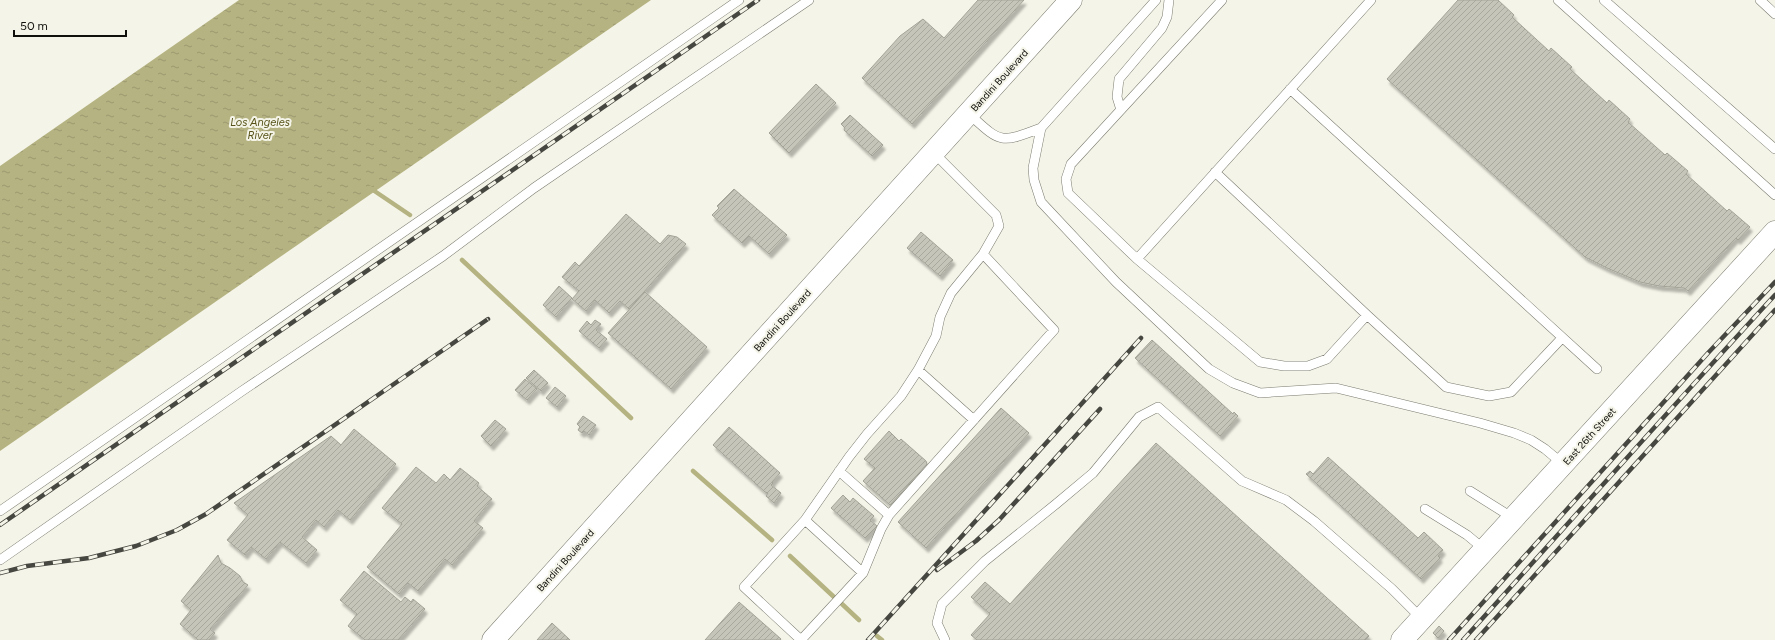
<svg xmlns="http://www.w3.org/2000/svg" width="1775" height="640" font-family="Figtree,sans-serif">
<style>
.water{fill:url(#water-ripples)}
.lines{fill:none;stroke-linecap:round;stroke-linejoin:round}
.stream{stroke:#b5b381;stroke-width:4.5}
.building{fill:url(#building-hatch);stroke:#a3a398;filter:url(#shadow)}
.service-casing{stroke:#7b7b70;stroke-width:10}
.tertiary-casing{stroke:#7b7b70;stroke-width:23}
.secondary-casing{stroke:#7b7b70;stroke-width:23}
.service{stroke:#fff;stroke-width:9}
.tertiary{stroke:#fff;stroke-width:22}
.secondary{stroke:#fff;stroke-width:22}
.rail-casing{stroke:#474741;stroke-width:4.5}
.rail{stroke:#f4f4e8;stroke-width:3;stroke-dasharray:9;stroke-linecap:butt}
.labels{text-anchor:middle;stroke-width:4;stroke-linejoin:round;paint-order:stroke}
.street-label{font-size:10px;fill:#0f0f0b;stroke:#f4f4e8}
.water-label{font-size:11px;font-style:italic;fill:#575318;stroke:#f4f4e8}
</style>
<defs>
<pattern id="water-ripples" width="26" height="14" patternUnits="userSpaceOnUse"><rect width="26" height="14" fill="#b5b381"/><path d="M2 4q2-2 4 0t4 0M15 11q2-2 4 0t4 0" fill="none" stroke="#9a996e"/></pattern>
<pattern id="building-hatch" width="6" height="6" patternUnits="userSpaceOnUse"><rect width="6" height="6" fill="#c5c5b9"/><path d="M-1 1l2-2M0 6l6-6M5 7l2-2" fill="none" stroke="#a8a89e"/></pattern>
<filter id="shadow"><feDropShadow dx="2.5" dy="4.5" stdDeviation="1" flood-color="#0004"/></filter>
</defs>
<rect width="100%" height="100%" fill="#f4f4e8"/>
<!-- water -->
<path class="water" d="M239,0h412l-651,451v-285z"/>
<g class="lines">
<!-- stream -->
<path class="stream" d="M370,188l40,27
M462,260l169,158
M693,471l79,69
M790,556l44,41
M842,604l17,16
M877,636l5,4"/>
</g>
<!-- building -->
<path class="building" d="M978,0h46l-112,124 -50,-46 38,-42 23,-17 21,19z
M1458,0h40l16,15 -2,2 37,34 2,-3 21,19 -2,2 37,34 2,-3 21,19 -2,3 37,33 2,-2 21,18 -2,3 41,37 2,-2 21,18 -12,13 -2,-2 -48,53 -4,-3 -25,-2 -19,-4 -33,-14 -22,-11 -198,-178z
M816,84l20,19 -47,50 -20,-20z
M850,115l33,30 -11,11 -28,-26 1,-2 -4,-4z
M734,189l53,46 -18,19 -20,-18 -7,7 -30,-28 7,-7 -2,-2z
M626,214l34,30 8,-9 9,2 9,7 -57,65 -9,-8 -11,12 -14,-13 -9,11 -14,-12 7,-8 -17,-14 13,-15 4,4z
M921,232l32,28 -13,16 -33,-28z
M559,286l13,12 -16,19 -13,-12z
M645,292l62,55 -36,42 -63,-56z
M595,320l6,4 -5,6 11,9 -8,9 -20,-17 8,-10 4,4z
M1152,340l81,74 1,-2 4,4 -18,20 -85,-78z
M534,370l14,13 -7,8 -15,-13z
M525,379l12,10 -10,11 -12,-10z
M555,387l11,9 -9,11 -11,-9z
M1001,408l28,25 -103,115 -28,-26z
M583,416l13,9 -7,10 -5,-4 -2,2 -4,-3 2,-3 -3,-3z
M495,420l11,9 -15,17 -10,-10z
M729,427l51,46 -8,9 1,1 -2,2 10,8 -7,10 -8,-7 2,-3 -3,-1 -52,-47z
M354,429l42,35 -46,56 -12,-10 -14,17 -8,-7 -14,17 15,13 -11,13 -26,-21 -14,17 -15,-12 -6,8 -18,-15 21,-25 -14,-12 97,-67 10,9z
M889,431l10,10 2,-2 25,22 1,3 -37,41 -27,-24 12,-13 -11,-9z
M1156,443l213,193 -4,4h-388l-6,-5 19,-21 -19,-17 14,-15 25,22z
M1328,457l90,81 6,-6 19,18 -5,6 2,2 -19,21 -115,-105 4,-3 3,3z
M416,467l20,16 8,-9 6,6 10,-12 19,15 -2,3 15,13 -18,22 9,7 -31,37 -7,-6 -27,32 -10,-8 -9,11 -32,-27 35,-43 -20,-16z
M843,495l7,7 3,-4 21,18 -4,4 7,6 -12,12 -34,-30z
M218,555l3,8 9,5 10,8 3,6 5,3 -38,44 5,4 -6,7h-11l-18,-16 11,-14 -10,-9z
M364,571l37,31 4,-5 6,5 2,-3 12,10 -27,31h-33l-17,-14 9,-12 -17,-14z
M739,602l42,37 -1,1h-75z
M552,623l18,17h-33z
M1439,626l5,5 -6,7 -5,-5z"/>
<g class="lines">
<defs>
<path id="service" d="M1222,0l-151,164 -5,15 2,14 69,66 123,103 24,4h24l19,-7 40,-44 79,72 43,9 22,-4 51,-54
M1558,0l217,195
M1604,0l171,149
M1760,0l15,14
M1290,89l307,280
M1121,110l-4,-13 2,-18 43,-51 5,-11 2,-17
M968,113c33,30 31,31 73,15l115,-128
M1041,128l-8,40 1,12 7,22 75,80 93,87 24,14 27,10 76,-5 144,35 34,10 17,7 14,9 18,15
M1215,172l152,143
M1137,259l234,-259
M918,370l56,50
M839,471l50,44
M1470,491l43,27
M1425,509l42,26 18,15
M0,511l739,-511
M805,520l58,53
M0,560l242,-169 201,-135 91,-68 275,-188
M801,640l-57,-53 61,-67 44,-63 18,-23 34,-38 17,-26 18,-34 4,-19 11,-24 32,-39 16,-28 -3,-11 -63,-63
M801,640l62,-67 18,-44 8,-14 165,-185 -71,-76
M945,640l-8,-17 5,-19 43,-43 71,-57 37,-31 46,-56 19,-10 84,74 44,19 28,21 78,68 30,30"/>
<path id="tertiary" d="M1402,640l373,-408"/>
<path id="secondary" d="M493,640l578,-640"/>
</defs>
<!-- service casing -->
<use href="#service" class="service-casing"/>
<!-- tertiary casing -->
<use href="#tertiary" class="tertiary-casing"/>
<!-- secondary casing -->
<use href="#secondary" class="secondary-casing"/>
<!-- service -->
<use href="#service" class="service"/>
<!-- tertiary -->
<use href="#tertiary" class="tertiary"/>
<!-- secondary -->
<use href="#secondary" class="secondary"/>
<defs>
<path id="rail" d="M0,525l758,-525
M937,570l39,-29 23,-21 101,-111
M0,573l27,-7 62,-8 47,-12 41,-16 29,-16 282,-195
M868,640l273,-302
M1449,640l259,-287 67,-71
M1463,640c104,-115 207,-231 312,-345
M1476,640l299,-330"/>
</defs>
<!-- rail casing -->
<use href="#rail" class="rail-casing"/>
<!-- rail -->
<use href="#rail" class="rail"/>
</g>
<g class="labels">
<!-- street labels -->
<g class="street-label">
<text transform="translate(999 80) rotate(-48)" y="4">Bandini Boulevard</text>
<text transform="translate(782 320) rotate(-48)" y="4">Bandini Boulevard</text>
<text transform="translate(1589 436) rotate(-48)" y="4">East 26th Street</text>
<text transform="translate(565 560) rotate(-48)" y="4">Bandini Boulevard</text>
</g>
<!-- water labels -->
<g class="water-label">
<text x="260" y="126">Los Angeles<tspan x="260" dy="13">River</tspan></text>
</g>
</g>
<!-- scale -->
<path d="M14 30v6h112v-6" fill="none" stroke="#0f0f0b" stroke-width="2"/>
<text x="20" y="30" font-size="12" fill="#0f0f0b" stroke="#f4f4e8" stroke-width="3" paint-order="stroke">50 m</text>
</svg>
